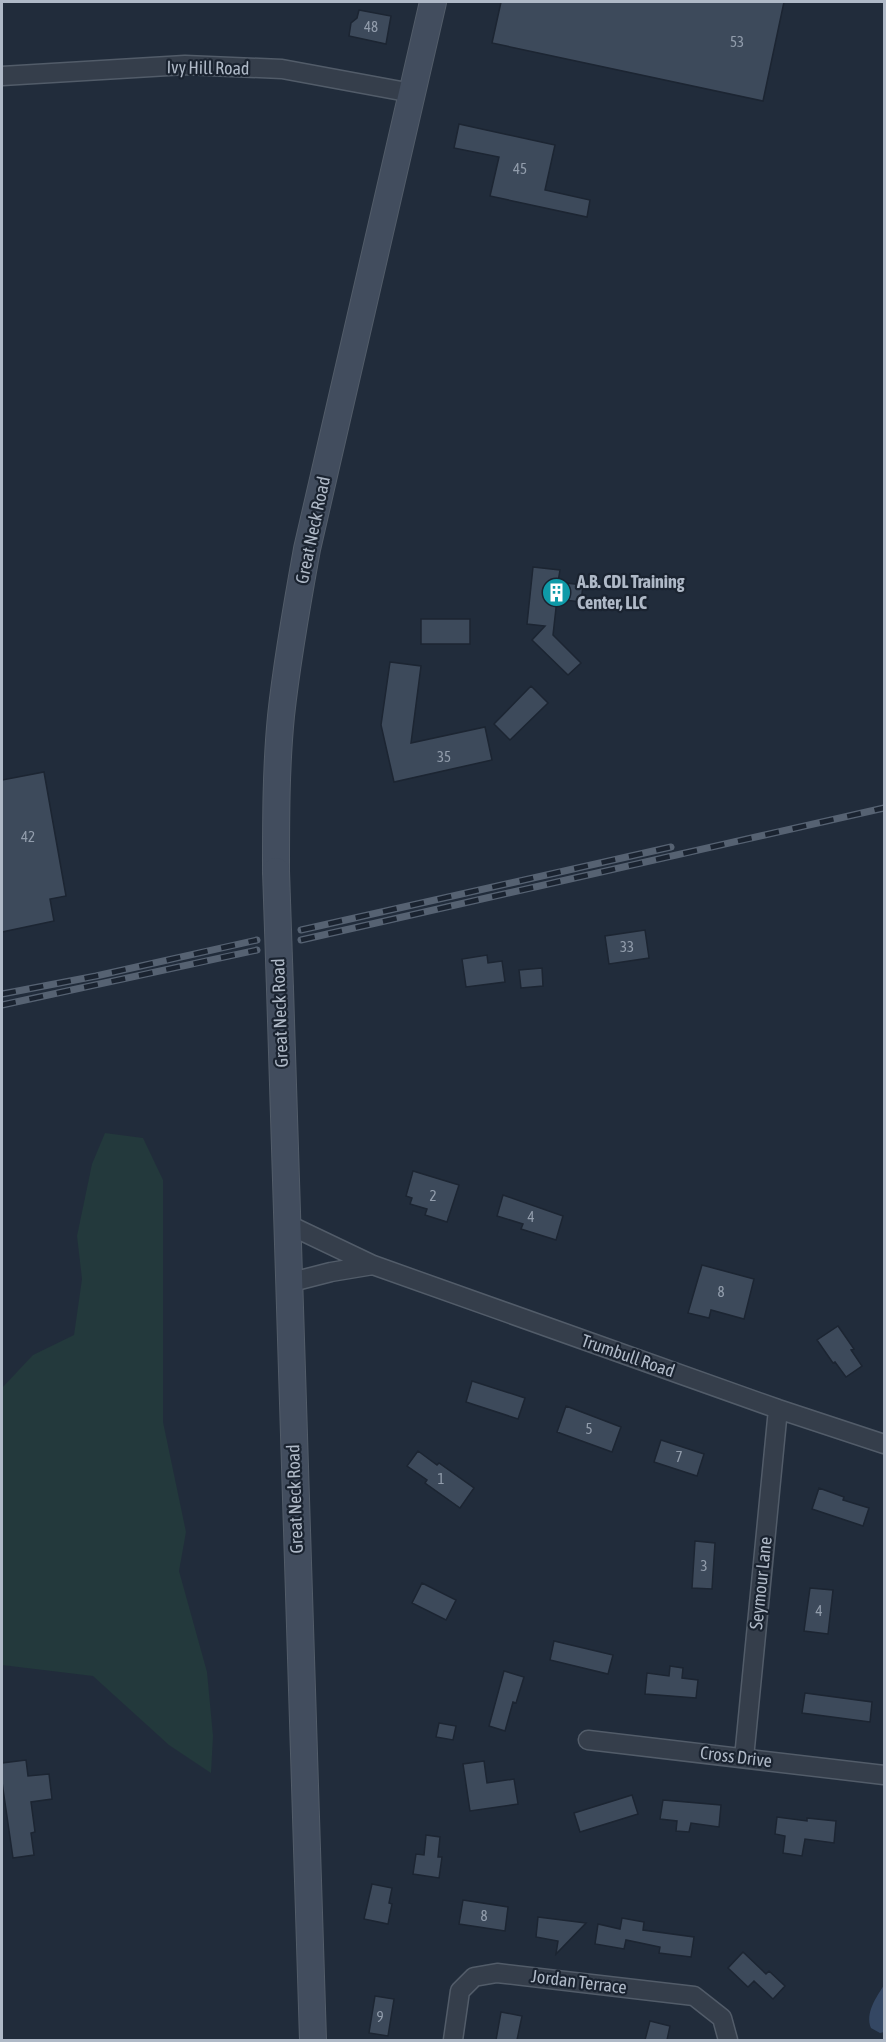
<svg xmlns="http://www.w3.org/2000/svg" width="886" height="2042" font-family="'Asap Condensed',sans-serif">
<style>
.green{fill:#23393c}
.water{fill:#344763}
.building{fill:#3d4a5b;stroke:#1c2532;stroke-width:1.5}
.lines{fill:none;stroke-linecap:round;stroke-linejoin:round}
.minor-casing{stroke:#525c69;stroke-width:21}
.secondary-casing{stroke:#525c69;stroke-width:28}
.minor{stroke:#353e4b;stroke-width:18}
.secondary{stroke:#424d5e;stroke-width:26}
.rail-casing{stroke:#566272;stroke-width:7}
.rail{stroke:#1a2330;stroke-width:4.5;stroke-dasharray:14;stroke-linecap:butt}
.secondary-bridge-casing{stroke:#525c69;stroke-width:28;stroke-linecap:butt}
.secondary-bridge{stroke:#424d5e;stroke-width:26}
.labels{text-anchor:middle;stroke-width:4.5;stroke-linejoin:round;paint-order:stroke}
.number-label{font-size:15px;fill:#929dac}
.street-label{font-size:18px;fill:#afb9c7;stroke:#1a2330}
.poi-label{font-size:18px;font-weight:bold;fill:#afb9c7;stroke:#1a2330;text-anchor:start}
</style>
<rect width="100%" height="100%" fill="#212c3b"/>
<!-- green -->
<path class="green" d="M105,1133l38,5 20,42v242l23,110 -7,39 28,101 6,64 -2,37 -42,-28 -76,-69 -91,-11v-277l31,-33 41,-20 8,-56 -5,-43 15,-72z"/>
<!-- water -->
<path class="water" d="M884,1985v47l-4,1 -9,-5c-6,-15 5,-30 13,-43z"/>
<!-- building -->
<path class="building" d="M501,2h283l-21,99 -271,-58z
M359,10l32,6 -5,28 -37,-8 2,-13 6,-5z
M459,124l96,21 -10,45 45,10 -3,17 -97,-21 9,-39 -45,-9z
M533,567l27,3 -2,12 25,3 -2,17 -24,-3 -4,36 28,28 -13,12 -36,-35 13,-14 -18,-2z
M421,619h49v25h-49z
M390,662l31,4 -10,77 74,-16 7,33 -98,22 -13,-57z
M531,686l17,17 -38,37 -16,-16z
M44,772l22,124 -16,3 4,22 -52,11v-152z
M645,930l4,28 -40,6 -4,-28z
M487,955l1,8 14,-2 3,21 -39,5 -4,-28z
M542,968l1,18 -22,2 -2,-18z
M413,1171l46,14 -12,37 -22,-7 2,-6 -17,-5 2,-6 -6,-2z
M503,1195l60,21 -7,24 -35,-11 2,-5 -26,-8z
M702,1265l52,14 -10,40 -33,-9 -2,8 -21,-5z
M838,1326l16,23 -3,1 11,16 -16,11 -11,-15 -2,1 -16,-23z
M472,1381l53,17 -7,21 -52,-17z
M566,1406l55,21 -9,25 -55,-20z
M661,1440l43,14 -7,22 -43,-14z
M418,1451l19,14 2,-2 35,25 -14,20 -35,-25 2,-3 -20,-14z
M819,1488l25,9 -1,3 26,8 -6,18 -51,-17z
M695,1541l20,2 -3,46 -20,-1z
M422,1583l34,17 -10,20 -34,-17z
M810,1588l23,2 -5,44 -24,-3z
M554,1641l59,14 -5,19 -58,-14z
M670,1666l13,2 -1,10 16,2 -2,18 -51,-4 2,-21 22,3z
M504,1671l20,6 -8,26 -3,-1 -8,29 -16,-5z
M805,1693l67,9 -2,20 -68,-9z
M439,1723l17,3 -3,14 -17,-3z
M26,1760l2,16 21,-2 3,25 -21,3 4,30 -4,1 3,22 -21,3 -11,-76v-19z
M484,1761l3,22 27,-4 4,25 -48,7 -7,-47z
M632,1795l6,19 -58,18 -6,-19z
M663,1800l58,5 -2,22 -28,-4 -2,9 -13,-1 1,-10 -17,-2z
M777,1817l30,4v-3l29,3 -2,22 -29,-4 -3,17 -19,-3 2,-17 -10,-2z
M426,1835l14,2 -2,20h4l-3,21 -26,-4 3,-20 8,1z
M372,1884l20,4 -3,15 3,1 -4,20 -24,-5z
M463,1900l45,7 -3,24 -46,-7z
M538,1917l48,6 -30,31 2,-13 -22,-4z
M622,1918l22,4 -1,8 51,7 -3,20 -32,-4 1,-6 -34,-7 -2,9 -29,-5 3,-20 22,5z
M743,1952l23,22 3,-3 16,15 -12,13 -19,-18 -6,6 -20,-19z
M375,1996l19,3 -6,37 -19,-3z
M501,2012l21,4 -5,24h-21z
M650,2021l20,5 -3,14h-22z"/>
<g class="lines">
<defs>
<path id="minor" d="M2,76l183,-11 97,4 130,24
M287,1224l86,41 405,144 106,35
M288,1283l43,-11 42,-7
M588,1740l296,35
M744,1758l34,-349
M453,2040l7,-49 14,-14 23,-4 197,23 28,22 6,22"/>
<path id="secondary" d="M276,871c0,-52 0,-104 5,-155 6,-56 16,-112 26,-167l126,-547
M280,989l33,1051"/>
</defs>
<!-- minor casing -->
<use href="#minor" class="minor-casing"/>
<!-- secondary casing -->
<use href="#secondary" class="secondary-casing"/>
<!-- minor -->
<use href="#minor" class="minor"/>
<!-- secondary -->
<use href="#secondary" class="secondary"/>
<defs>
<path id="rail" d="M301,930l370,-83
M301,940l583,-132
M2,994l94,-18 161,-36
M2,1005l255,-55"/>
</defs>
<!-- rail casing -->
<use href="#rail" class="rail-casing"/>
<!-- rail -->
<use href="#rail" class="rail"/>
<defs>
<path id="secondary-bridge" d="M276,871l4,118"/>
</defs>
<!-- secondary-bridge casing -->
<use href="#secondary-bridge" class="secondary-bridge-casing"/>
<!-- secondary-bridge -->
<use href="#secondary-bridge" class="secondary-bridge"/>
</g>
<!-- icons -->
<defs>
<symbol id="building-disc" viewBox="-11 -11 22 22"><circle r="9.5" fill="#0f9aa8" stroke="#1a2330"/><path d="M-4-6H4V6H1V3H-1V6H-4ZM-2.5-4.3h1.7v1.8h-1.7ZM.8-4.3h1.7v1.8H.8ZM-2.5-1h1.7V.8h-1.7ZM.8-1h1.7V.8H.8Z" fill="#fff"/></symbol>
</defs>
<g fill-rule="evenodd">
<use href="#building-disc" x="540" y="576" width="33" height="33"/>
</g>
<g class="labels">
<!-- number labels -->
<g class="number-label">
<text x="371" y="32">48</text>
<text x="737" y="47">53</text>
<text x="520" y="174">45</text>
<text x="444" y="762">35</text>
<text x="28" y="842">42</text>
<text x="627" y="952">33</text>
<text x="433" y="1201">2</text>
<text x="531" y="1222">4</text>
<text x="721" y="1297">8</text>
<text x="589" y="1434">5</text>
<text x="679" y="1462">7</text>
<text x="441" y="1484">1</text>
<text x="704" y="1571">3</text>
<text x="819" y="1616">4</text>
<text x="484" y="1921">8</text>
<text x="380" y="2022">9</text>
</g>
<!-- street labels -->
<g class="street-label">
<text transform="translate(208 68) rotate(1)" y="6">Ivy Hill Road</text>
<text transform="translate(313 530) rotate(-78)" y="6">Great Neck Road</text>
<text transform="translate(280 1013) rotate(-92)" y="6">Great Neck Road</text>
<text transform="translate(628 1356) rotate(19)" y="6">Trumbull Road</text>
<text transform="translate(295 1499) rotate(-92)" y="6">Great Neck Road</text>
<text transform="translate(761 1583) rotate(-84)" y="6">Seymour Lane</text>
<text transform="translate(736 1757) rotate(7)" y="6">Cross Drive</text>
<text transform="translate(579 1982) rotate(7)" y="6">Jordan Terrace</text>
</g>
<!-- poi labels -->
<g class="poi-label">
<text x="577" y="588">A.B. CDL Training<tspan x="577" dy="21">Center, LLC</tspan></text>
</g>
</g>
<!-- border -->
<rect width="886" height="2042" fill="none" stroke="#afb9c7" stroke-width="6"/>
</svg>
